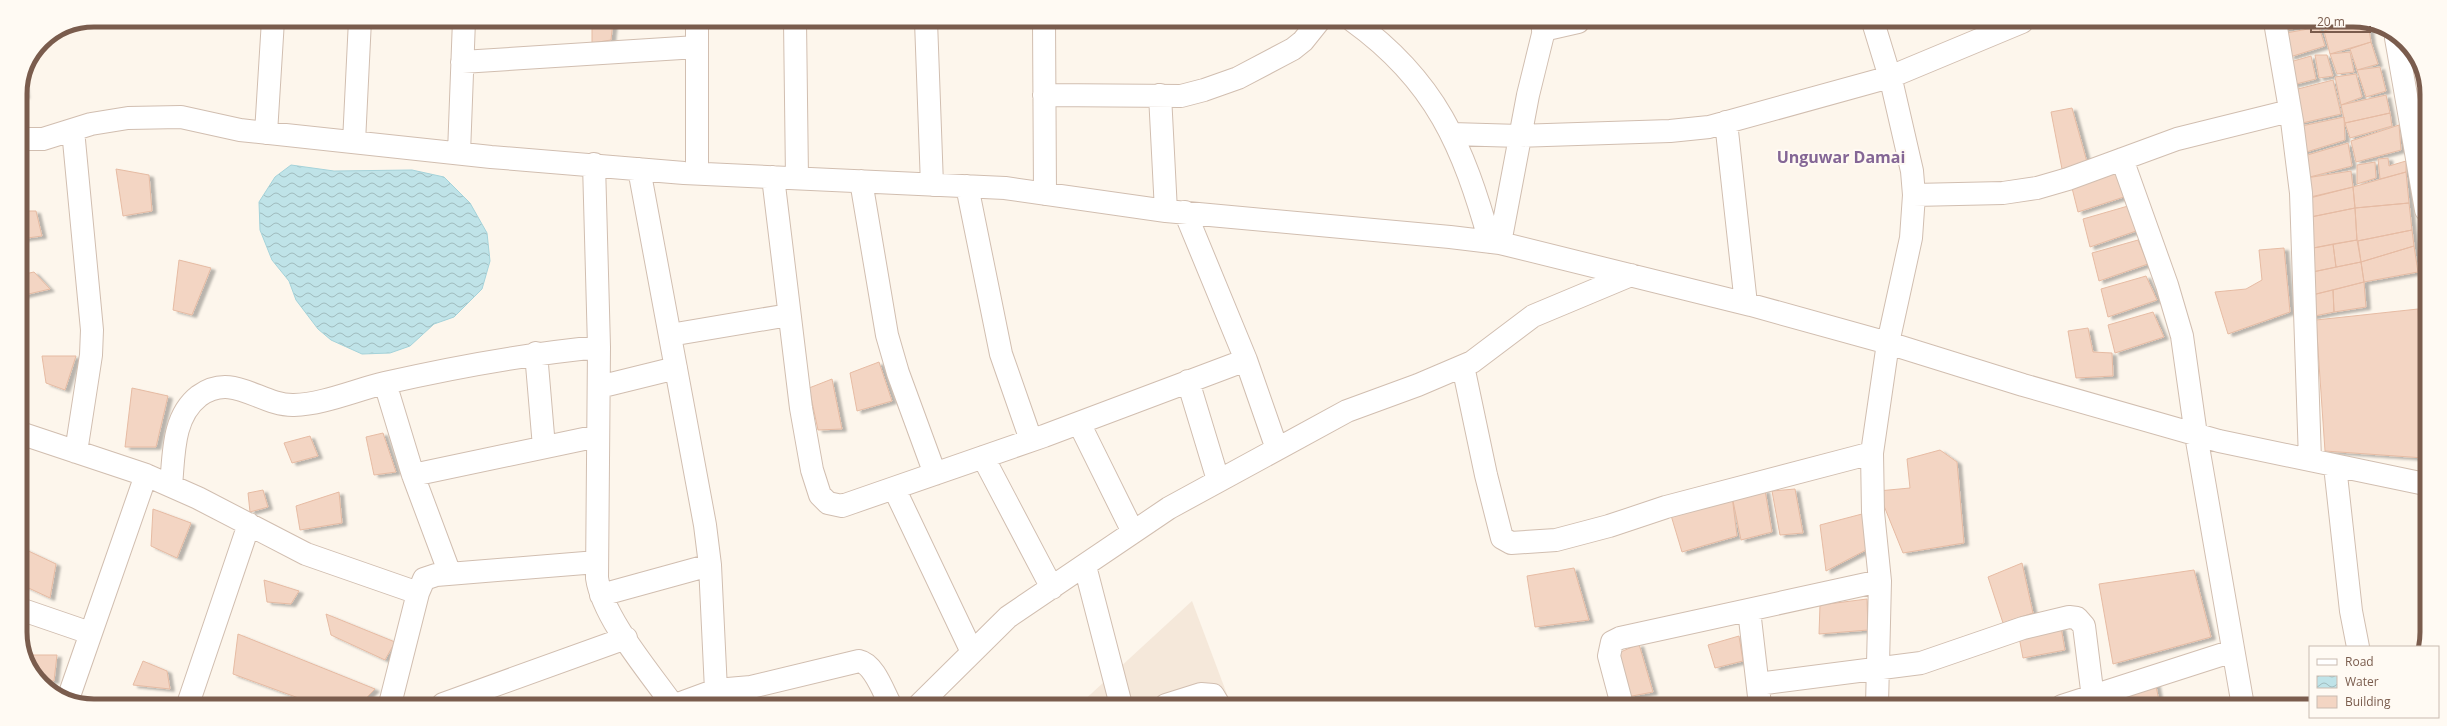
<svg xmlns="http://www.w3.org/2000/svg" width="2447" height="726" font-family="'Open Sans',sans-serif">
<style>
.residential{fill:#f5e8da}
.water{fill:url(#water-waves);stroke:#a5d3da}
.building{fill:#f3d5c3;stroke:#e6bba3;filter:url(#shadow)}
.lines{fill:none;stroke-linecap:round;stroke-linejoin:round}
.street-casing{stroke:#d1beb0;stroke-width:24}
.street{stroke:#fff;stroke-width:22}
.labels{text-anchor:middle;stroke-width:4;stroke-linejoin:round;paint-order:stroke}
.district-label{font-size:16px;font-weight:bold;fill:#846695;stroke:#fffaf3}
.rim{fill:none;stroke:#7a5c4d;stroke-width:5}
</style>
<defs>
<pattern id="water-waves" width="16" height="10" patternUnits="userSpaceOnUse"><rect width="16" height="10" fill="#bfe3e8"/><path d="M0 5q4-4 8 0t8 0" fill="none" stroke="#a0bbbe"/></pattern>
<filter id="shadow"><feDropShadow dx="4.5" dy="2.5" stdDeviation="1" flood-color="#0004"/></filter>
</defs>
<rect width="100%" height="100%" fill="#fdf6ec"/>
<!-- residential -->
<path class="residential" d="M1192,601l39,104h-152z"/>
<!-- water -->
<path class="water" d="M291,165l43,6 78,-1 32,7 26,26 17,30 3,28 -8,28 -28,28 -20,7 -24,22 -20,7 -28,1 -31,-14 -13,-11 -22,-29 -7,-19 -17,-21 -12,-30 -1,-28 16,-25z"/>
<!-- building -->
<path class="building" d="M592,21h21l-2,19 -19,3z
M2280,22l37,1 -35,8z
M2324,23h17l-16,4z
M2351,23h17l3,19 -41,12 -6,-23z
M2319,27l6,19 -35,11 -4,-24z
M2371,42l7,22 -21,6 -7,-21z
M2350,52l4,20 -17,2 -7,-20z
M2315,55h12l6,21 -14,2z
M2311,56l5,23 -24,6 -2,-23z
M2380,67l6,24 -20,6 -9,-27z
M2356,74l6,23 -21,8 -6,-28z
M23,80l2,16 -5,-1z
M2333,80l8,34 -43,10 -4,-34z
M2386,95l4,18 -45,10 -4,-18z
M2072,108l15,54 -25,7 -11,-57z
M2390,113l2,13 -42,12 -5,-15z
M2344,117l1,23 -45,14 -3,-27z
M2399,125l2,25 -45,12 -5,-21z
M2348,143l4,23 -46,12 -2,-22z
M2388,158l1,8 17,-5v11l-26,7 -2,-20z
M2375,162l1,16 -19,6v-19z
M116,169l33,6 3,36 -29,5z
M2116,171l11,25 -49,16 -7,-28z
M2351,171l2,16 -43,11 -4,-20z
M2406,172l3,31 -54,5 -2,-21z
M2353,187l2,21 -54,11 1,-20z
M2409,203l3,27 -55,11 -2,-33z
M2128,206l11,24 -49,17 -7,-28z
M2355,208l2,32 -54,10 -2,-31z
M20,211h16l6,25 -22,3z
M2412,230l2,16 -53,16 -3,-21z
M2138,240l10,24 -49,17 -7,-28z
M2357,240l4,22 -25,5 -3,-23z
M2333,244l3,23 -33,7v-24z
M2414,246l4,26 -54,10 -3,-20z
M2284,248l6,64 -62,22 -13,-42 31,-3 16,-9 -3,-30z
M179,260l32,8 -19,47 -19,-5z
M2361,262l3,20 -60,15 -1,-23z
M34,272l16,17 -30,7v-21z
M2146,276l11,24 -49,17 -7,-28z
M2364,282l2,25 -32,5 -1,-22z
M2333,290l1,22 -29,6 -1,-21z
M2418,309l6,149 -99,-7 -9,-131z
M2153,312l11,25 -49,16 -7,-28z
M2088,328l5,24 19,1 1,23 -37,2 -8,-47z
M42,356h34l-11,34 -19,-7z
M879,362l13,39 -35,10 -7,-38z
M832,379l10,50 -24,1 -9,-42z
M132,388l36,8 -12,51h-31z
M383,433l13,39 -22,3 -8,-38z
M310,436l8,20 -26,7 -8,-20z
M1940,450l17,12 7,81 -61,10 -25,-62 32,-3 -3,-29z
M1795,489l8,44 -23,2 -8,-44z
M263,490l5,17 -18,5 -2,-19z
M1765,490l7,42 -31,8 -9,-44z
M339,492l3,31 -42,7 -4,-24z
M1732,496l5,40 -55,16 -12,-40z
M153,509l38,14 -14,35 -26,-12z
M1862,514l6,35 -42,22 -6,-46z
M20,547l36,17 -6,34 -30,-14z
M2022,563l11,50 -30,10 -15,-46z
M1574,568l15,52 -54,7 -8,-51z
M2194,570l17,67 -98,27 -14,-80z
M264,580l35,11 -8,13 -24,-2z
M1867,599l1,31 -49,4 1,-29z
M326,614l69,28 -10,18 -54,-25z
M2061,627l4,23 -42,8 -4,-21z
M238,634l137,55 -15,15h-45l-82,-30z
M1739,636l4,25 -28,7 -7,-23z
M1639,644l14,48 -26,5 -11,-43z
M33,655h24l-3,26 -17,-2 -6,-16z
M143,661l24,10 3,18 -37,-4z
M2155,681l5,25h-43l-2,-9z"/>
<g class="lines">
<defs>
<path id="street" d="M697,21v152
M795,21l2,157
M926,21l6,164
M1044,21l1,173
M1353,21c83,60 110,125 137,221
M1873,22l19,62 20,87 2,24 -3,43 -23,105 -16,110 1,59 7,69 -3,124
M2275,22l17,99 9,72 9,267
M1543,30l35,-8
M2396,38l30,172
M462,62l235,-15
M1044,95l137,1 23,-6 34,-12 55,-29 10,-8 16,-20
M1160,95l6,116
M1726,122l20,182
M73,130l19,200 -1,25 -15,97
M266,133l7,-113
M1452,134l68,2 150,-5 39,-4 181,-50 132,-55
M20,139h23l48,-15 37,-6 53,-1 59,13 251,27 193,16 321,15 161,23 284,26 50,6 251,62 137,38 135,42 196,56 206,43
M354,142l6,-122
M459,153l5,-133
M2122,159l45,126 15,51 14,99 47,271
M594,164l5,183 -2,231c6,40 51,92 75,126
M639,169l66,356 5,40 6,125
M773,177l28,231 11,62 8,25 8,8 14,3 202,-70 202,-76
M861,181l26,154 11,38 37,101
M967,186l34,168 30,86
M1914,195l89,-2 34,-5 31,-9 109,-40 113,-28
M1185,212l61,148 31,89
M1500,243l28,-148 18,-73
M670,335l119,-20
M536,353l8,94
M1463,366l23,109 16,63 9,5 45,-3 53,-14 57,-19 206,-54
M1188,381l30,99
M385,383l28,92 37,99
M599,387l77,-19
M1079,423l54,109
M20,433l126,42 52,23 108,56 112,39
M983,457l69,131
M2335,466l16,145 7,36
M413,475l185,-39
M171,486c3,-31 1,-69 28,-90 34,-25 61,10 95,9 30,-1 61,-15 91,-22 70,-16 142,-29 214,-36
M894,488l78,164
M1085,566l36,139
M601,595l109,-30
M20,609l70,24
M1749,610l11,95
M1758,684l163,-21 102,-35 46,-11 8,1 7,8 10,80
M68,699l78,-224
M188,704l61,-180
M390,704l28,-111 6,-14 12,-4 161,-13
M443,704l183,-66
M678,704l38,-14 35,-3 108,-26c15,3 24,30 31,43
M920,704l88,-87 161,-109 178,-97 71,-26 54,-23 61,-46 98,-41
M1166,705l35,-11 12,1 6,10
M1622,705l-13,-49 3,-14 8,-4 260,-57
M2062,706l171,-55"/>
</defs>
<!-- street casing -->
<use href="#street" class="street-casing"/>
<!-- street -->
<use href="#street" class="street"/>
</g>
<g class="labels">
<!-- district labels -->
<g class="district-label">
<text x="1841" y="163">Unguwar Damai</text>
</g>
</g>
<!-- crop -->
<path d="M0 0H2447V726H0ZM94 27H2353A67 67 0 0 1 2420 94V632A67 67 0 0 1 2353 699H94A67 67 0 0 1 27 632V94A67 67 0 0 1 94 27Z" fill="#fffaf3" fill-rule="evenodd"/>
<path class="rim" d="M94 27H2353A67 67 0 0 1 2420 94V632A67 67 0 0 1 2353 699H94A67 67 0 0 1 27 632V94A67 67 0 0 1 94 27Z"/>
<!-- legend -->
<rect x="2309" y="646" width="130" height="72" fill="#fffaf3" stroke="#cabbb1"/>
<rect x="2317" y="659" width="20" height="6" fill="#ffffff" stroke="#cabbb1"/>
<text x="2345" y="666" font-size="12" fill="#7a5c4d">Road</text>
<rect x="2317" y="676" width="20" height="12" fill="url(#water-waves)" stroke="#cabbb1"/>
<text x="2345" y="686" font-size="12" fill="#7a5c4d">Water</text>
<rect x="2317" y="696" width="20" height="12" fill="#f3d5c3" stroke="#cabbb1"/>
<text x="2345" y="706" font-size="12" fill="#7a5c4d">Building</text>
<!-- scale -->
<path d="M2311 26v6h59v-6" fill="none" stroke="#7a5c4d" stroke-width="2"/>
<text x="2317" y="26" font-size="12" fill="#7a5c4d" stroke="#fffaf3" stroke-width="3" paint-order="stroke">20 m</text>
</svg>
